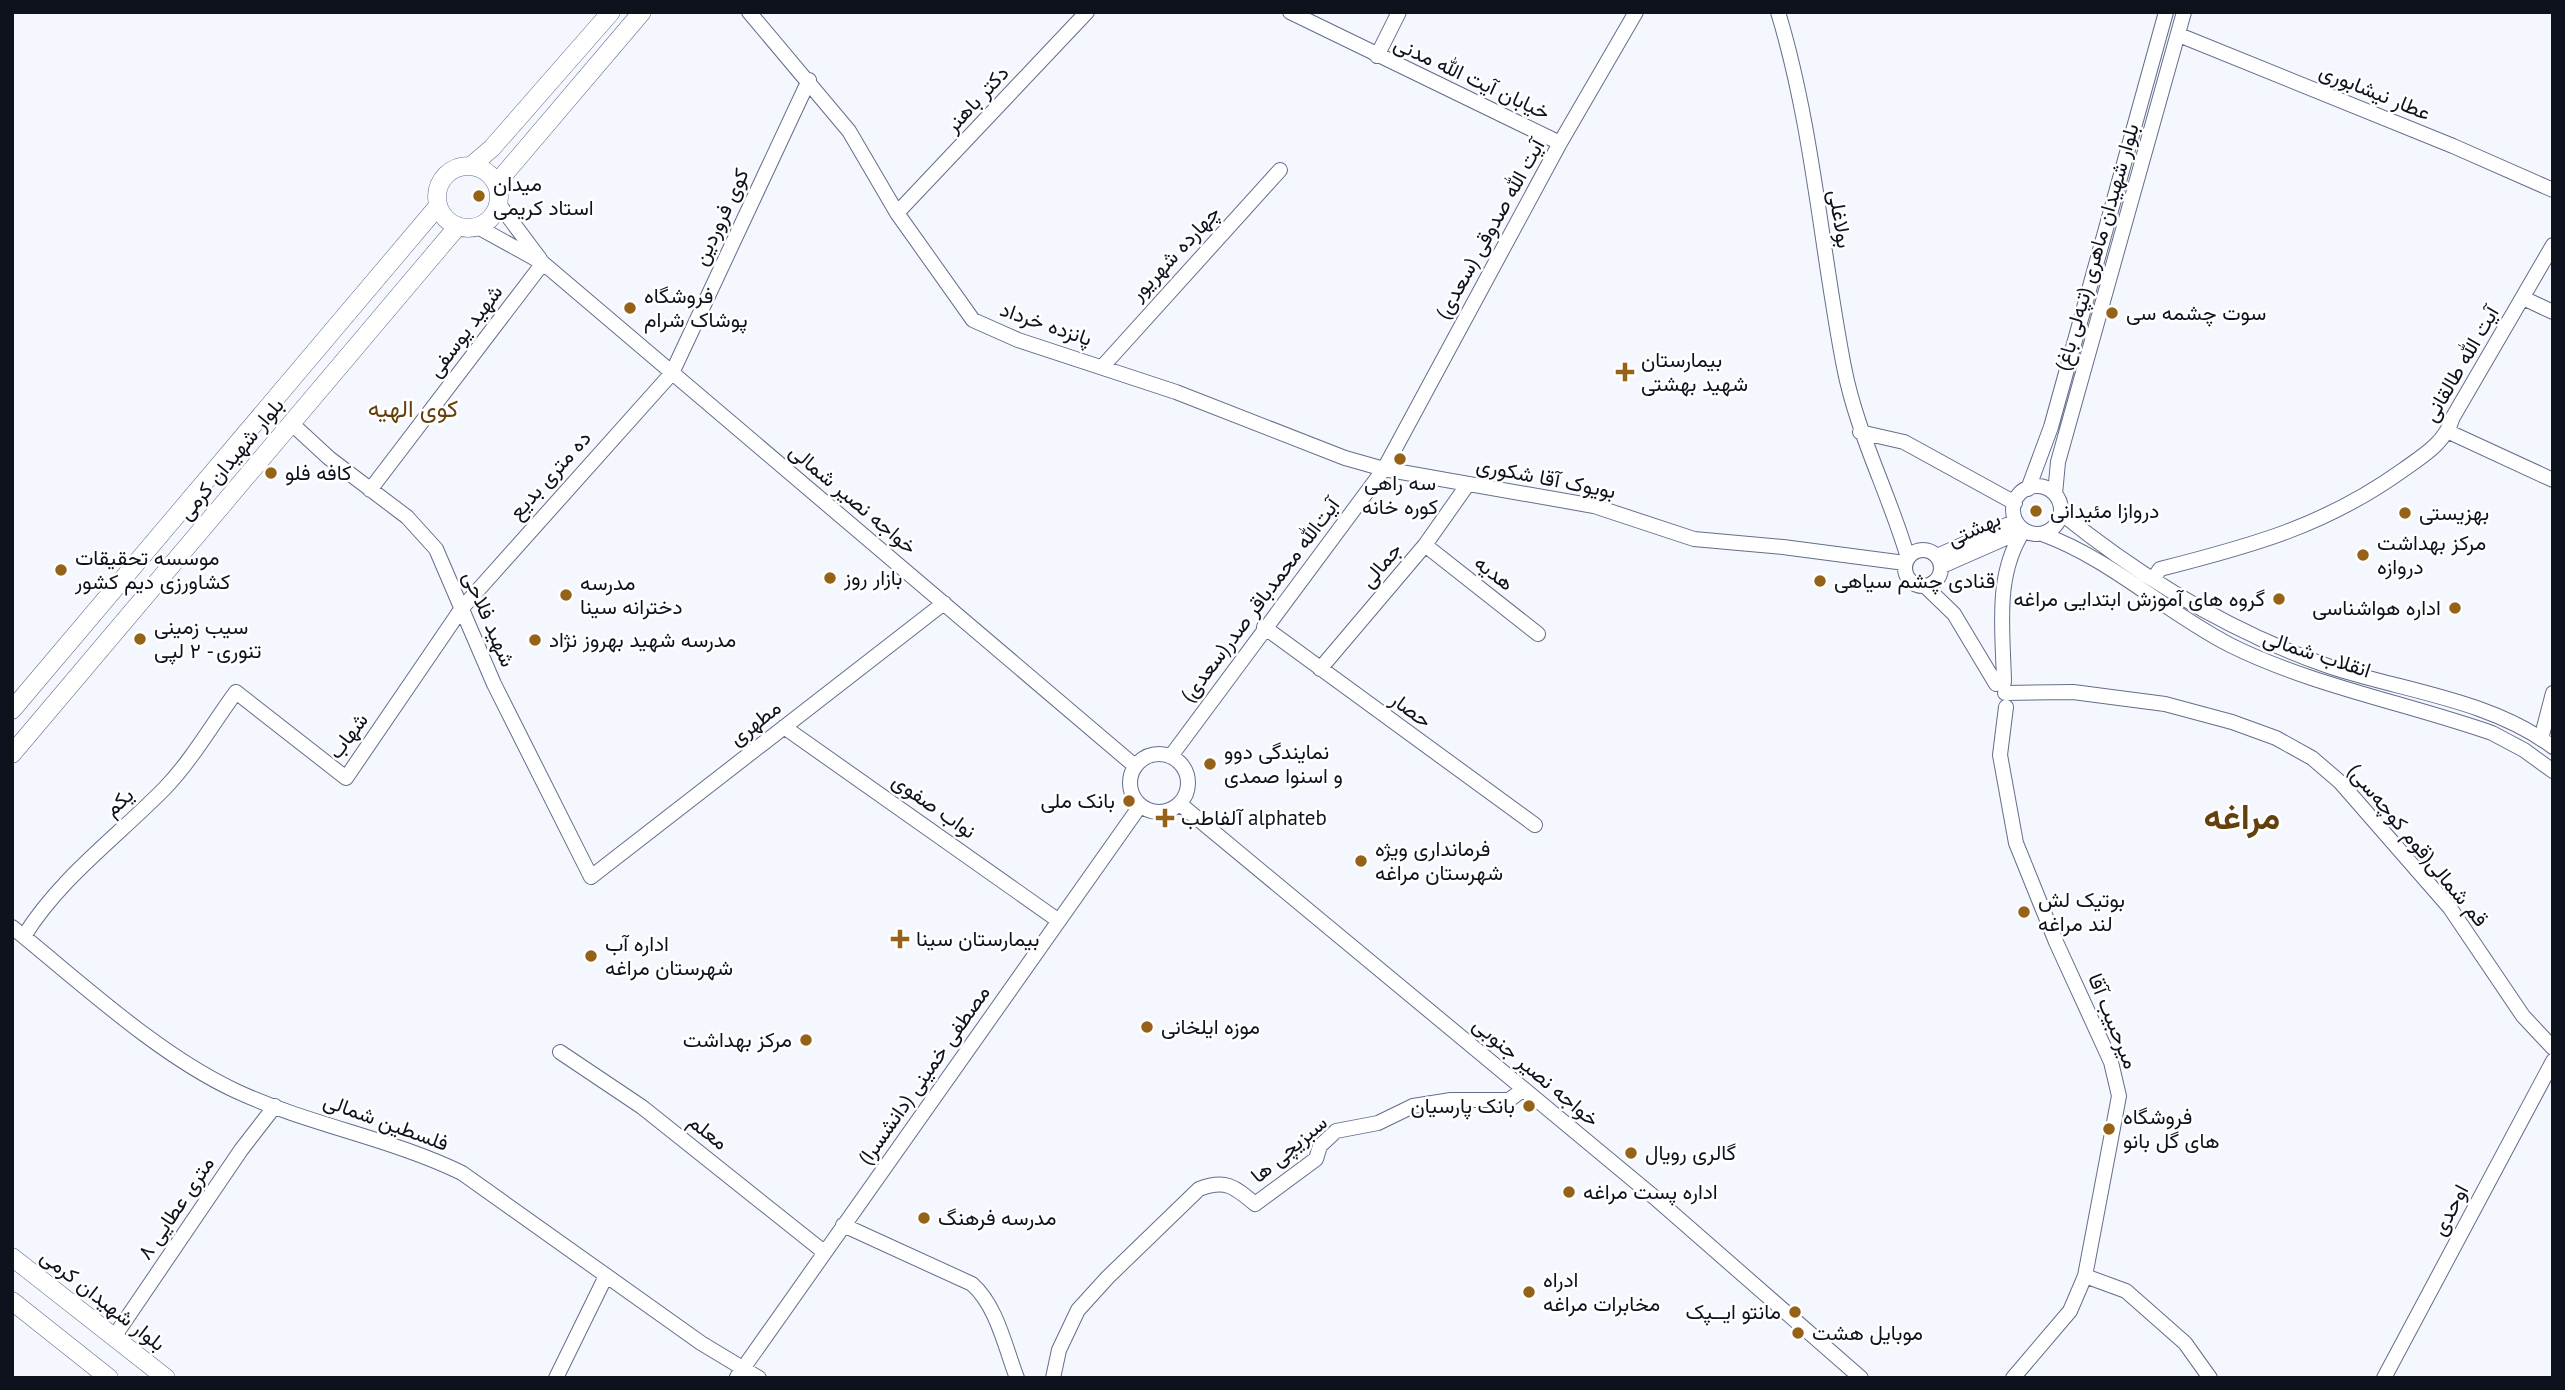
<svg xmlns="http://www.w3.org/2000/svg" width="2565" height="1390" font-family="'PT Sans',Vazirmatn,sans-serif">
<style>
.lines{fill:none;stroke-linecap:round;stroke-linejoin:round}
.minor-casing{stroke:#646e8b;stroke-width:16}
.major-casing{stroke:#646e8b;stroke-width:19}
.minor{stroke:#fff;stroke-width:14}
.major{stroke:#fff;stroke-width:18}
.poi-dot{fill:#966217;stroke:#fff;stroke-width:2.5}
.labels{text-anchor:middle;stroke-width:5;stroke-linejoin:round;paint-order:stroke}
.street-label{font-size:21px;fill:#0e121d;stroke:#fff}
.poi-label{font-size:21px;fill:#0e121d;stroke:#fff;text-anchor:start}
.quarter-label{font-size:24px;fill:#64400d;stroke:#fff}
.town-label{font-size:35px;font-weight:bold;fill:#64400d;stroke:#fff}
</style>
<rect width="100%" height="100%" fill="#f4f7fd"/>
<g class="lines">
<defs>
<path id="minor" d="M749,12l100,119 48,82 76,107 45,20 158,52 169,66 39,11 210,37 100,33 89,8 122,16
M1290,12l270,131
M1778,12c35,115 43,237 66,355 13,67 45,126 64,191
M2179,35l274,111 100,44
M1377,56l22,-44
M498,203l42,56
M897,213l190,-201
M476,226l67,37 592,503
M2523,298l30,14
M1103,366l177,-196
M291,423l38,35 78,59 29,32 58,135 97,193 353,-274
M1860,432l44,10 111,61
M2449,432l104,48
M2013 510a24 24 0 1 1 48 0a24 24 0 1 1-48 0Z
M2028,489l23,-62 115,-415
M370,490l173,-227
M2055,494l3,-32 126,-450
M2061,513c79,64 170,119 267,153 74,25 161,33 225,81
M2042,534c69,25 122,77 188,111 80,40 176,58 262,88l32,17 29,21
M1425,545l113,89
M1905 568a18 18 0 1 1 36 0a18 18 0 1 1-36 0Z
M1937,556l79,-35
M1942,566l82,-36
M2154,578l6,-9c91,-23 165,-43 243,-99 21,-15 42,-27 50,-53l100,-172
M1925,586l29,28 42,70
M1264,627l271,198
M1320,669l105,-124 43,-61
M2004,682c-1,-52 -10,-107 20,-152
M2005,693l68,-1 92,12 67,18 44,16 36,20 28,24 110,126 73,108 30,32
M2006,707l-6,48 16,88 40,99 55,120 8,34 -34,180 -15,35 -57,67
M784,727l275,194
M2541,739l12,-46
M1130 783a29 29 0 1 1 58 0a29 29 0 1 1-58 0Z
M1171,756l213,-287 176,-326 76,-131
M1180,804l474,393 207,181
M12,927c67,54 146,128 224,164 73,34 154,47 226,82l239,170 58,35
M24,936c37,-59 93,-99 141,-148 27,-28 48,-65 71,-96l110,86 116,-170 210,-235 137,-293
M560,1052l82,55 182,145
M843,1225l129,59c25,22 33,63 45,94
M2085,1276l41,15 59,52 25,35
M114,1337l127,-187 34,-44
M737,1377l403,-571
M556,1378l50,-102
M1053,1378l6,-28 19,-40 30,-33 91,-88c26,-10 35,-3 56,15l61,-45 4,-13 16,-15 42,-8 35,-17 38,-6h58l15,-11
M2384,1378l169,-317"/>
<path id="major" d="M471,166l21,-18 119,-136
M437 197a31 31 0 1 1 62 0a31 31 0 1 1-62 0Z
M496,184l146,-172
M12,710l426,-504
M12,754l446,-528
M12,1257l154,121
M12,1301l97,77"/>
</defs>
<!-- minor casing -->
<use href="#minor" class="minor-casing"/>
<!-- major casing -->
<use href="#major" class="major-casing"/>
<!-- minor -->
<use href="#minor" class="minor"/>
<!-- major -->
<use href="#major" class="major"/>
</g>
<!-- markers -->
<g class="poi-dot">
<circle cx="479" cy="196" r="7"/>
<circle cx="630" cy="308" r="7"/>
<circle cx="2112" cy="313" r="7"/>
<path d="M1621.5 361.5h7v7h7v7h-7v7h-7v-7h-7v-7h7z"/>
<circle cx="1400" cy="459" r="7"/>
<circle cx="271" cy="473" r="7"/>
<circle cx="2036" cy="511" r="7"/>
<circle cx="2405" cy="513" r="7"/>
<circle cx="2363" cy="555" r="7"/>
<circle cx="61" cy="570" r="7"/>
<circle cx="830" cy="578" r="7"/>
<circle cx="1820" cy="581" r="7"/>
<circle cx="566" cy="595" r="7"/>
<circle cx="2279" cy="599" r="7"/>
<circle cx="2455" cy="608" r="7"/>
<circle cx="140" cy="639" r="7"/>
<circle cx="535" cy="640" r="7"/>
<circle cx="1210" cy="764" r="7"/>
<circle cx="1129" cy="801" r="7"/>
<path d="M1161.5 807.5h7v7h7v7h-7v7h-7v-7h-7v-7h7z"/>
<circle cx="1361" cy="861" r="7"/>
<circle cx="2024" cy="912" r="7"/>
<path d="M896.5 928.5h7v7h7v7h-7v7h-7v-7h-7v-7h7z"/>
<circle cx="591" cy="956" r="7"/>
<circle cx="1147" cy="1027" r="7"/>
<circle cx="806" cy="1040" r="7"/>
<circle cx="1529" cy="1106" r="7"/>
<circle cx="2109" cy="1129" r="7"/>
<circle cx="1631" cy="1153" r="7"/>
<circle cx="1569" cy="1192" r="7"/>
<circle cx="924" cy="1218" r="7"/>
<circle cx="1529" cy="1292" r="7"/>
<circle cx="1795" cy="1312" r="7"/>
<circle cx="1798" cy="1333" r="7"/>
</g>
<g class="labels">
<!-- street labels -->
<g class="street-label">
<text transform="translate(1472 78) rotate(25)" y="7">خیابان آیت الله مدنی</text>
<text transform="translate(2375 92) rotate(22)" y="7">عطار نیشابوری</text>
<text transform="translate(977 99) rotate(-47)" y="7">دکتر باهنر</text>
<text transform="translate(721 217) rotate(-65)" y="7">کوی فروردین</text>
<text transform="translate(1840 219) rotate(81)" y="7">بولاغلی</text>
<text transform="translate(1490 229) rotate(-61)" y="7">آیت الله صدوقی (سعدی)</text>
<text transform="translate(2097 247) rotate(-74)" y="7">بلوار شهیدان ماهری (تپه‌لی باغ)</text>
<text transform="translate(1175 253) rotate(-47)" y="7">چهارده شهریور</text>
<text transform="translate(1046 324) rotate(19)" y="7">پانزده خرداد</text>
<text transform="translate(465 331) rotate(-53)" y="7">شهید یوسفی</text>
<text transform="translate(2461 364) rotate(-60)" y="7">آیت الله طالقانی</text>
<text transform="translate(231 459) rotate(-50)" y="7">بلوار شهیدان کرمی</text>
<text transform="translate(550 475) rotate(-48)" y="7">ده متری بدیع</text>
<text transform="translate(1546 478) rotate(11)" y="7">بویوک آقا شکوری</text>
<text transform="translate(853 499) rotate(40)" y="7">خواجه نصیر شمالی</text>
<text transform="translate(1974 529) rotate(-24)" y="7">بهشتی</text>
<text transform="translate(1381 565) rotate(-50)" y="7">جمالی</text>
<text transform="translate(1494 573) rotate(38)" y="7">هدیه</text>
<text transform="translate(1260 600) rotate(-53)" y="7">آیت‌الله محمدباقر صدر(سعدی)</text>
<text transform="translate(489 619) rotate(67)" y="7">شهید فلاحی</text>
<text transform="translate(2317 654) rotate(18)" y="7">انقلاب شمالی</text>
<text transform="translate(1411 710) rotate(36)" y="7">حصار</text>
<text transform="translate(755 723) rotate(-38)" y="7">مطهری</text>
<text transform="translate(348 736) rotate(-53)" y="7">شهاب</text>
<text transform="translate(119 802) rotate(-43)" y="7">یکم</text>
<text transform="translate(934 806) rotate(35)" y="7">نواب صفوی</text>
<text transform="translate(2418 845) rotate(50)" y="7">قم شمالی(قوم کوچه‌سی)</text>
<text transform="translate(2113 1021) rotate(68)" y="7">میرحبیب آقا</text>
<text transform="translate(1536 1072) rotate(40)" y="7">خواجه نصیر جنوبی</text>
<text transform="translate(924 1075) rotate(-55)" y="7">مصطفی خمینی (دانشسرا)</text>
<text transform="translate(386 1122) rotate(20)" y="7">فلسطین شمالی</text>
<text transform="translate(708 1132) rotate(38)" y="7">معلم</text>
<text transform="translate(1289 1149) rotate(-40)" y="7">سبزیچی ها</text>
<text transform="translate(176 1208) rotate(-56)" y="7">۸ متری عطایی</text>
<text transform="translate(2450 1210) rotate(-62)" y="7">اوحدی</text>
<text transform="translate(103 1300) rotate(38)" y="7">بلوار شهیدان کرمی</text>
</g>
<!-- poi labels -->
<g class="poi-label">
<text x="493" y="191">میدان<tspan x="493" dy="24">استاد کریمی</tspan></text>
<text x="644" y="303">فروشگاه<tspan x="644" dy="24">پوشاک شرام</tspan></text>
<text x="2126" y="320">سوت چشمه سی</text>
<text x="1641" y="367">بیمارستان<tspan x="1641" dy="24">شهید بهشتی</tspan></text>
<text x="285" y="480">کافه فلو</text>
<text x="1400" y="490" text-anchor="middle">سه راهی<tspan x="1400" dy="24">کوره خانه</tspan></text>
<text x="2050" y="518">دروازا مئیدانی</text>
<text x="2419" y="520">بهزیستی</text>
<text x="2377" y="550">مرکز بهداشت<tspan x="2377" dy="24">دروازه</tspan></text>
<text x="75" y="565">موسسه تحقیقات<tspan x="75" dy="24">کشاورزی دیم کشور</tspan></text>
<text x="844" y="585">بازار روز</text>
<text x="1834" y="588">قنادی چشم سیاهی</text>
<text x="580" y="590">مدرسه<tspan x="580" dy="24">دخترانه سینا</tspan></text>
<text x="2265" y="606" text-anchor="end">گروه های آموزش ابتدایی مراغه</text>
<text x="2441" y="615" text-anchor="end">اداره هواشناسی</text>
<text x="154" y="634">سیب زمینی<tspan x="154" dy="24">تنوری - ۲ لپی</tspan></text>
<text x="549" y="647">مدرسه شهید بهروز نژاد</text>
<text x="1224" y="759">نمایندگی دوو<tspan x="1224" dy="24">و اسنوا صمدی</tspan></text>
<text x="1115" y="808" text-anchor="end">بانک ملی</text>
<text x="1181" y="825">آلفاطب alphateb</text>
<text x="1375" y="856">فرمانداری ویژه<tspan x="1375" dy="24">شهرستان مراغه</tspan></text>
<text x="2038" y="907">بوتیک لش<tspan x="2038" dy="24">لند مراغه</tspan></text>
<text x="916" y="946">بیمارستان سینا</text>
<text x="605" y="951">اداره آب<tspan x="605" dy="24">شهرستان مراغه</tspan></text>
<text x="1161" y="1034">موزه ایلخانی</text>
<text x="792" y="1047" text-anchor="end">مرکز بهداشت</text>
<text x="1515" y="1113" text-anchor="end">بانک پارسیان</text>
<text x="2123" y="1124">فروشگاه<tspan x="2123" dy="24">های گل بانو</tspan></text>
<text x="1645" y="1160">گالری رویال</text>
<text x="1583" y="1199">اداره پست مراغه</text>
<text x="938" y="1225">مدرسه فرهنگ</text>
<text x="1543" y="1287">ادراه<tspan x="1543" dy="24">مخابرات مراغه</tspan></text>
<text x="1781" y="1319" text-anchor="end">مانتو ایــپک</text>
<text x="1812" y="1340">موبایل هشت</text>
</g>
<!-- quarter labels -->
<g class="quarter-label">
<text x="413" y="417">کوی الهیه</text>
</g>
<!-- town labels -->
<g class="town-label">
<text x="2242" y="829">مراغه</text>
</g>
</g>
<!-- border -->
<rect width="2565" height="1390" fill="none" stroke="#0e121d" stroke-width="28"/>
</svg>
